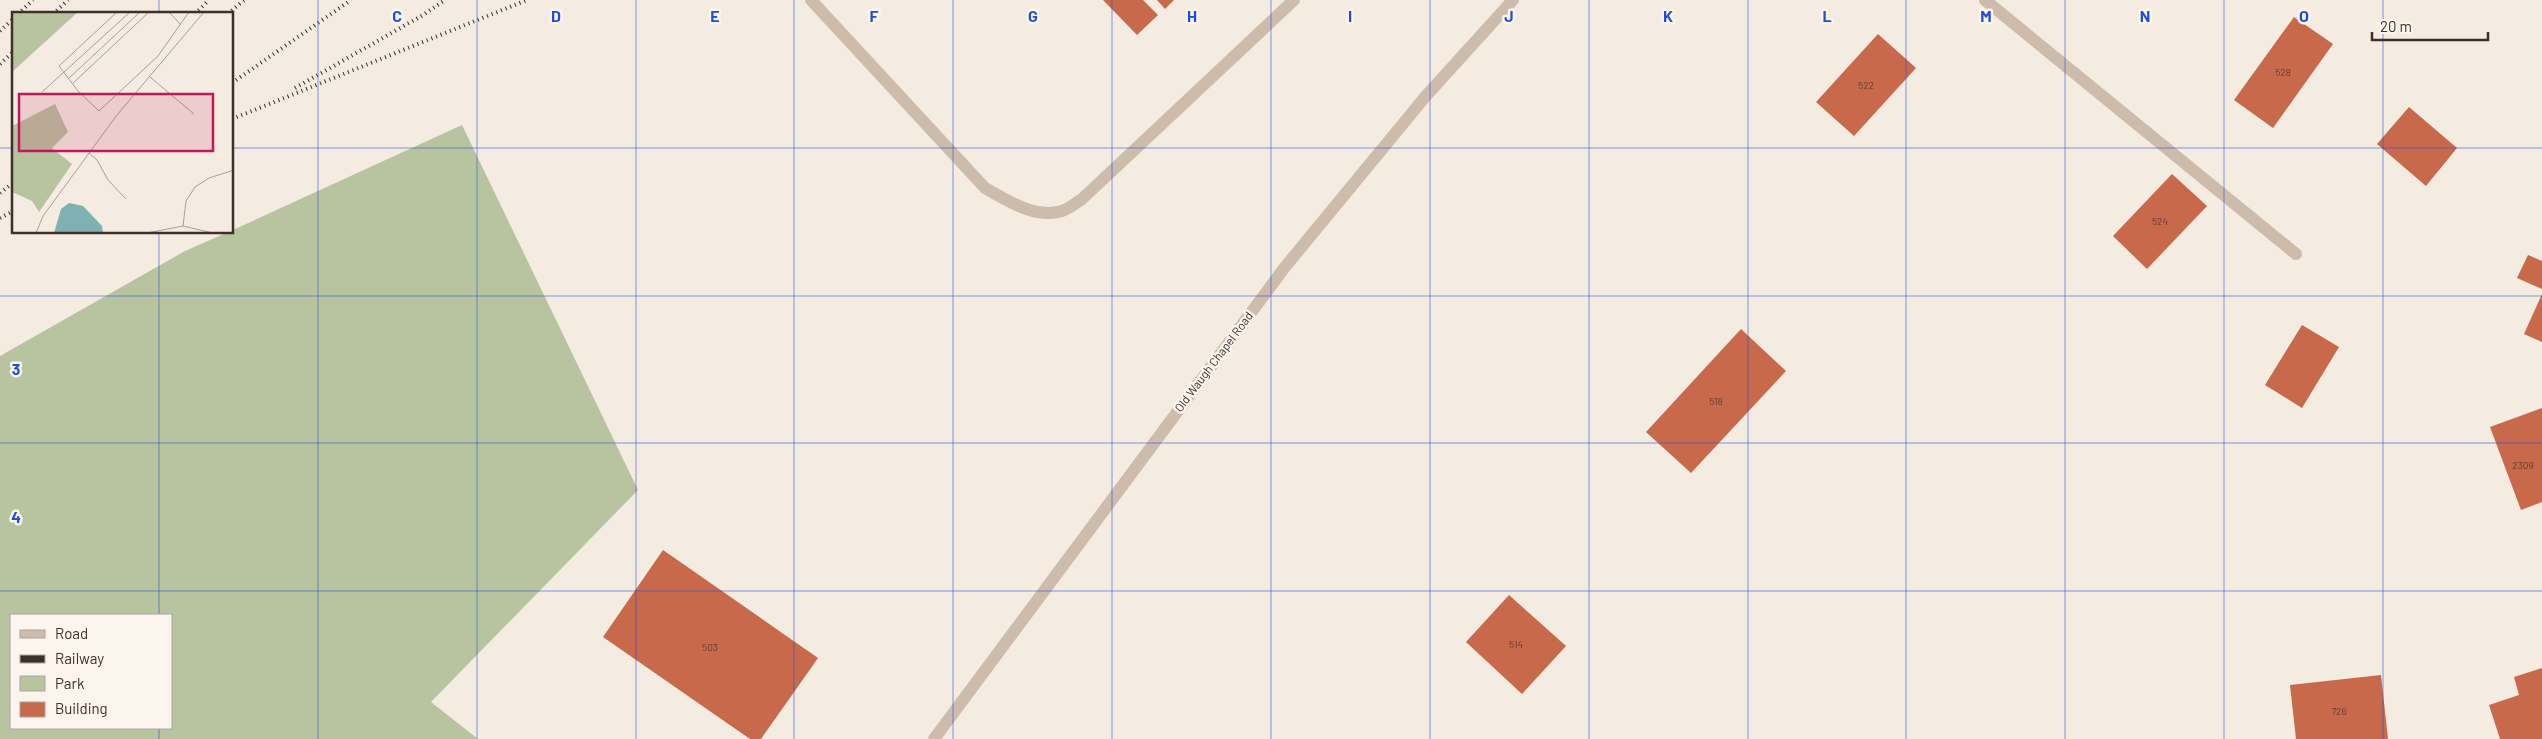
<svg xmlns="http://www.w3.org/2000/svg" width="2542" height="739" font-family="Barlow,sans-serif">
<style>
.green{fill:#b8c4a0;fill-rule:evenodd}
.building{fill:#c8694b}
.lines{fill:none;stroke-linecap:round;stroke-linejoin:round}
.service{stroke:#cdbbac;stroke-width:12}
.minor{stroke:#cdbbac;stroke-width:12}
.rail{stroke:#3b302b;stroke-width:4;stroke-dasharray:1 4;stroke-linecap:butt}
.grid{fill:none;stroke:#1d4ed8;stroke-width:1;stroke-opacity:0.55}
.labels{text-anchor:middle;stroke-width:5;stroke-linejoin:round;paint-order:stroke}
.number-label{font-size:10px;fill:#5e3e33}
.street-label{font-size:12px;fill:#3b302b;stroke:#fbf5ee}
.inset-road{fill:none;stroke:#aaa098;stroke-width:1}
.view{fill:#c2185b;fill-opacity:0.15;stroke:#c2185b;stroke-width:2.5}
.inset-edge{fill:none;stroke:#3b302b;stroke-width:2.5}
.grid-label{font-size:16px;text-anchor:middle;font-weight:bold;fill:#1d4ed8;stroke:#fbf5ee;stroke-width:5;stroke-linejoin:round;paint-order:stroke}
</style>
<rect width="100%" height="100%" fill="#f4ebe1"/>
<!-- green -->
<path class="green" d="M462,125l176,365 -207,212 47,37h-478v-383l185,-105 41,-18 6,-1 1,-2zM11,615h160v113h-160z"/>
<!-- building -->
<path class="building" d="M1103,0h40l15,15 -21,20z
M1157,0h17l-9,9z
M2294,17l39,27 -60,84 -39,-28z
M1878,34l38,34 -62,68 -38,-34z
M2409,107l48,41 -31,38 -49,-42z
M2172,174l35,32 -60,63 -34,-33z
M2528,255l14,6v28l-25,-11z
M2542,294v48l-18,-8z
M2302,325l37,22 -37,61 -37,-23z
M1741,329l45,42 -95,102 -45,-41z
M2542,408v94l-21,8 -31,-83z
M663,550l155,108 -57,81h-11l-147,-102z
M1509,595l57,51 -44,48 -56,-52z
M2542,668v71h-42l-11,-34 30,-10 -5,-18z
M2381,675l7,64h-92l-6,-54z"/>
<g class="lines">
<!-- service -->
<path class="service" d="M811,0l174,188c23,13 50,31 77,23 7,-2 14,-8 20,-12l212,-199
M1985,0l311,254"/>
<!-- minor -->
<path class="minor" d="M934,739l351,-472 140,-170 88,-97"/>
<!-- rail -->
<path class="rail" d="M18,14l15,-14
M53,14l15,-14
M195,14l14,-14
M228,14l16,-14
M0,31l14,-13
M0,64l14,-13
M232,83l119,-83
M295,88l128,-73 22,-15
M232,119l295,-119
M0,193l14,-11
M0,218l14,-7"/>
</g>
<!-- grid -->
<path class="grid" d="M159,0v14M318,0v739M477,0v739M636,0v739M794,0v739M953,0v739M1112,0v739M1271,0v739M1430,0v739M1589,0v739M1748,0v739M1906,0v739M2065,0v739M2224,0v739M2383,0v739M0,148h14M232,148h2310M159,232v383M0,296h2542M0,443h2542M0,591h2542M159,728v11"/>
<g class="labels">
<!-- number labels -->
<g class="number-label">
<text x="2283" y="76">528</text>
<text x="1866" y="89">522</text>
<text x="2160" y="225">524</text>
<text x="1716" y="405">518</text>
<text x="2523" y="469">2309</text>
<text x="1516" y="648">514</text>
<text x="710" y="651">503</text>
<text x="2339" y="715">726</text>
</g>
<!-- street labels -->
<g class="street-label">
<text transform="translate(1214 362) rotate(-53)" y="4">Old Waugh Chapel Road</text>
</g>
</g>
<!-- overview -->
<g transform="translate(12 12)">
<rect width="221" height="221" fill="#f4ebe1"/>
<path d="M0,0h66l-66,60zM43,92l13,28 -16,16 20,16 -33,48 -7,-11 -20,-9v-66z" fill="#b8c4a0"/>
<path d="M57,191l14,3 19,20 1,6 -49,1 7,-24z" fill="#7fb0b2"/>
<path class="inset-road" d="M105,0l-58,54 19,25 21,20 59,-55 31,-44M157,0l12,13M138,65l44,37M56,67l72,-67M60,72l77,-72M30,80l88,-80M77,141l8,7 11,20 18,19M171,214l3,-25 9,-14 14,-9 25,-8M24,221l7,-17 74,-101 87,-103M135,221l36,-7 30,7"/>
<path class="view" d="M7,82h194v57h-194z"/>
<rect width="221" height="221" class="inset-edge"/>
</g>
<g class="grid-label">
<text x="397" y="22">C</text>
<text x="556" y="22">D</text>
<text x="715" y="22">E</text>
<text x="874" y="22">F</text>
<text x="1033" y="22">G</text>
<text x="1192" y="22">H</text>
<text x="1350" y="22">I</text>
<text x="1509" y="22">J</text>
<text x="1668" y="22">K</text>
<text x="1827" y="22">L</text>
<text x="1986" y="22">M</text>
<text x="2145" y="22">N</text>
<text x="2304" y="22">O</text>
<text x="16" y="375">3</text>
<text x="16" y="523">4</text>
</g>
<!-- legend -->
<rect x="10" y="614" width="162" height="115" fill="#fbf5ee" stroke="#aea6a0"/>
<rect x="20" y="630" width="25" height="8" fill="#cdbbac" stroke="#aea6a0"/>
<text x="55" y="639" font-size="15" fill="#3b302b">Road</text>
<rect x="20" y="655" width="25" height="8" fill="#3b302b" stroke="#aea6a0"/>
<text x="55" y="664" font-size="15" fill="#3b302b">Railway</text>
<rect x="20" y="676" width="25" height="15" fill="#b8c4a0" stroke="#aea6a0"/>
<text x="55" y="689" font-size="15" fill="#3b302b">Park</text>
<rect x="20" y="702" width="25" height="15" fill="#c8694b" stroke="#aea6a0"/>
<text x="55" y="714" font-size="15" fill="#3b302b">Building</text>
<!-- scale -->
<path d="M2372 32v8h116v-8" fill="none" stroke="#3b302b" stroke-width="2.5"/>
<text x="2380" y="32" font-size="15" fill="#3b302b" stroke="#fbf5ee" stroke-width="4" paint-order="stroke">20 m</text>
</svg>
